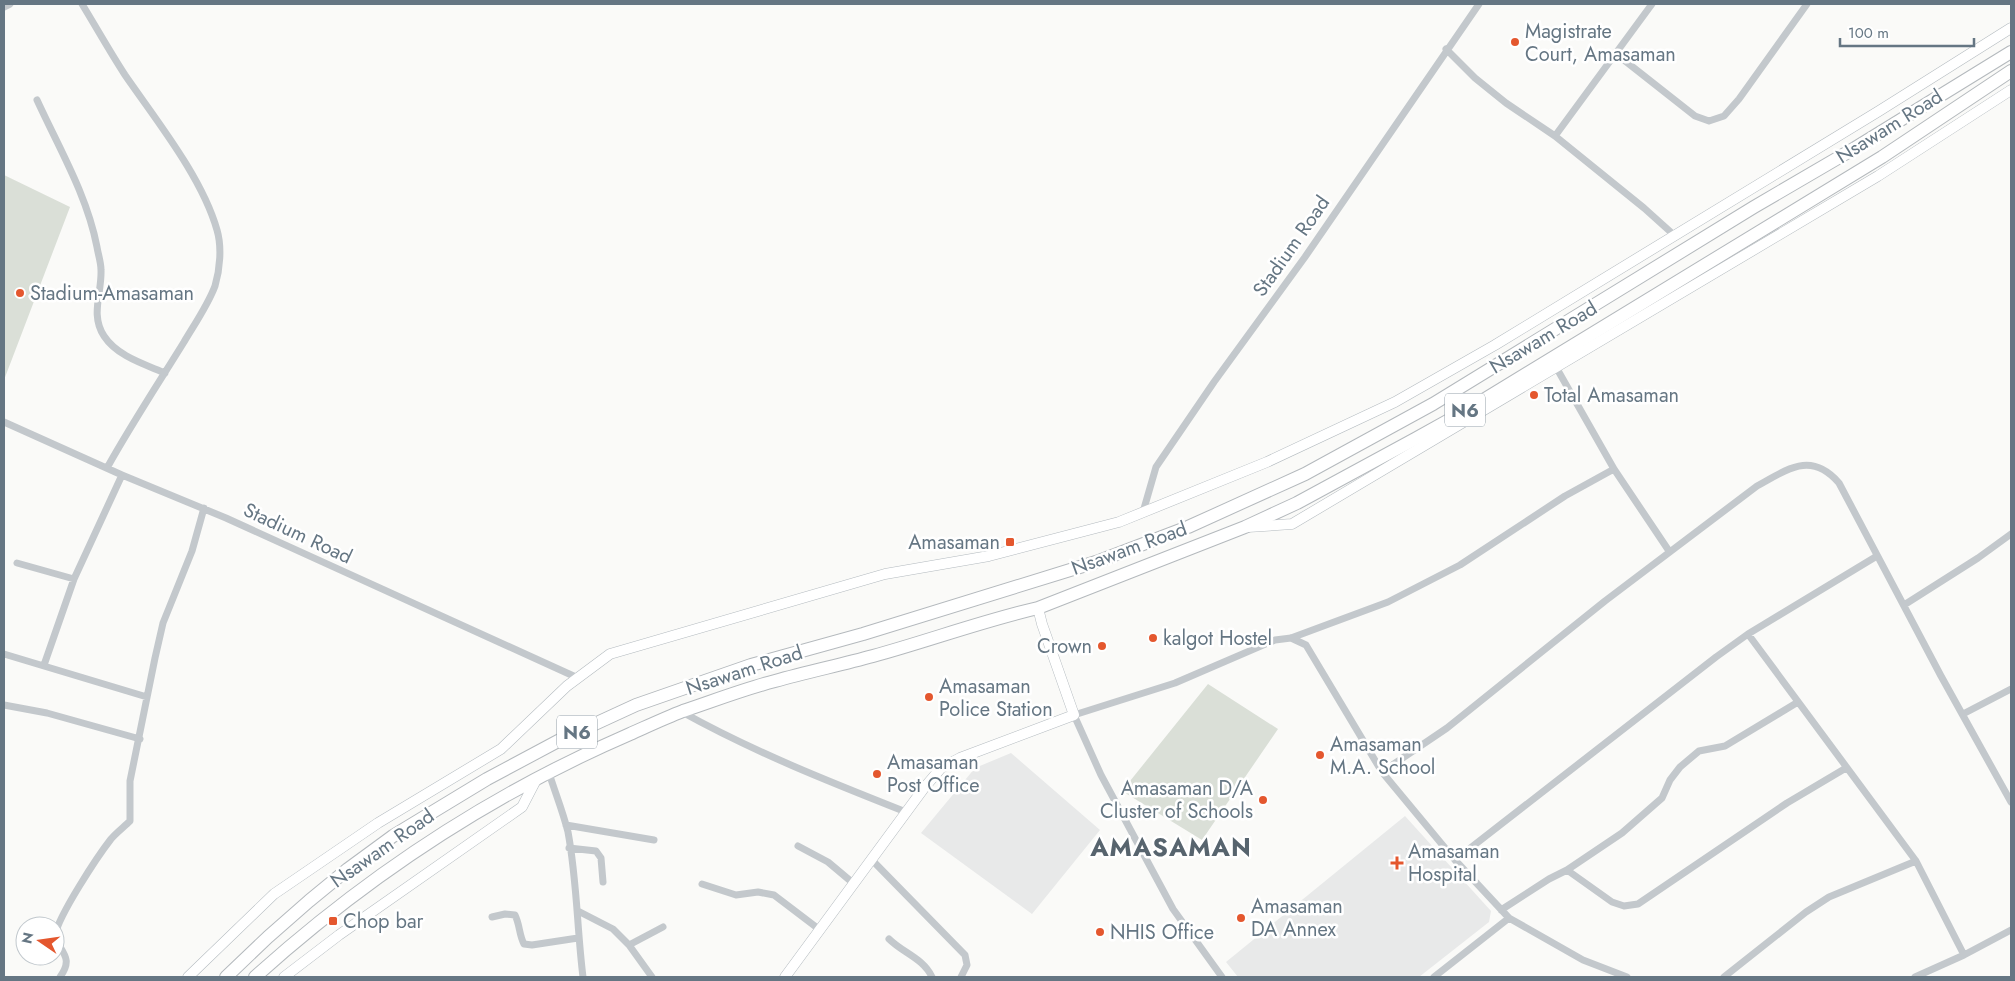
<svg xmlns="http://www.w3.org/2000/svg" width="2015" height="981" font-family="Jost,sans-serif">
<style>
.built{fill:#e8e9e9}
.green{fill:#dadfd7}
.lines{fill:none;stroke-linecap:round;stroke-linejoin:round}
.secondary-casing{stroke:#b3babf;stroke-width:11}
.highway-casing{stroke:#b4b9bd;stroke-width:14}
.street{stroke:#c3c8cc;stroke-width:7}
.secondary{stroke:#fff;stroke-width:10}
.highway{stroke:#fff;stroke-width:12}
.poi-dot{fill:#e4572e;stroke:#fff;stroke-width:2}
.labels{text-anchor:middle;stroke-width:5;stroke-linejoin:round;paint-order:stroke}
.shield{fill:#fff;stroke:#939fa8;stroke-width:1}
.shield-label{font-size:19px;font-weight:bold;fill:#657683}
.poi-label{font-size:20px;fill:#657683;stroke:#fff;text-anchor:start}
.street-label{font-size:20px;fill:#657683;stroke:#fff}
.district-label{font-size:25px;font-weight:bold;letter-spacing:1px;fill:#57646e;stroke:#fff}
</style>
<rect width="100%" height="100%" fill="#fafaf8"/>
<!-- built -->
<path class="built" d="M1011,753l89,77 -68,84 -111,-81 54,-65z
M1405,816l86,95 -2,11 -70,55h-181l-12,-15z"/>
<!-- green -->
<path class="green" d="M4,175l66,32 -66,173z
M1208,684l70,45 -76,111 -80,-49z"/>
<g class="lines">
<defs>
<path id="secondary" d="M1248,527l44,-3 586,-348 133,-86
M188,977l86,-83 104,-71 123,-74 66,-63 43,-32 275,-80 104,-18 130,-34 148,-60 128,-60 100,-57 384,-234 132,-83
M284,977l55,-42 183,-128 14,-27
M785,977l139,-189 17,-20 19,-10 114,-43 -32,-91 -4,-16"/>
<path id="highway" d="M226,977l42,-40 41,-36 39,-32 45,-33 94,-57 73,-39 76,-35 115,-40 112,-31 233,-72 92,-35 117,-53 128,-70 321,-197 101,-59 156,-96
M255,977c111,-100 238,-184 375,-243 18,-8 35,-16 53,-23 30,-10 61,-22 92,-30 32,-9 65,-16 98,-25 55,-15 109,-35 165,-48l207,-81 52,-24 118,-64 52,-29 415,-253 129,-86"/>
</defs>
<!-- secondary casing -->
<use href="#secondary" class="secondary-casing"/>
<!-- highway casing -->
<use href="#highway" class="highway-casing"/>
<!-- street -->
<path class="street" d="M82,4c14,23 28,48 43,71 31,45 77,102 92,155 5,17 3,39 -2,56 -7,19 -21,39 -31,56 -26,42 -53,83 -77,126
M4,7l6,-3
M1446,49l29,29 31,25 49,33 89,72 30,27
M1615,53l80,63 14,5 15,-5 15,-17 68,-95
M37,100c22,48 50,95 60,147 1,7 4,15 4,23 1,23 -11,45 3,66 13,20 40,28 61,37
M1555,136l97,-132
M1556,367l58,102 55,82
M4,422l118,53 104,43 352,160
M1143,512l13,-45 58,-85 91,-125 174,-253
M17,563l57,16
M1904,605l74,-47 33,-24
M1748,634l168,227 48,94
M1291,638l15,7 76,127 73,88 54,58 74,42 44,17
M4,654l143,43
M44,665l30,-86 48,-104
M4,705l43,8 93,26
M682,712c72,40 148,70 224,100
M1963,714l48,-25
M1382,772l65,-44 158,-127 152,-115c31,-17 54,-35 82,-3l102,193 70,126
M549,773c6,19 14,39 19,59 9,48 9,97 15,145
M566,825l88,15
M798,846l30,16 25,21
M569,848l27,3 5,7 2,24
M871,859l94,96 2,10 -6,12
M1455,860l261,-203 32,-23 129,-78
M1567,870l55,-37 40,-35 8,-18 10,-13 19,-16 26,-5 73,-44
M702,884l34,11 22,-3 16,3 46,35
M1501,910l48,-31 18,-9 45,32 12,4 14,-2 149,-101 59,-35
M578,911l35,18 16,16 23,32
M492,917l13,-3 10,1c5,10 4,20 9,29l8,1 46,-7
M55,935c4,-20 42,-78 56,-96 6,-7 13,-12 19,-18v-40l25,-123 8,-35 29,-72 12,-43
M55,938c8,16 18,21 5,39
M889,939c14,14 34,19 43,38
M629,945l34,-18
M1222,977l-49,-68 -72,-134 -27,-60 101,-32 100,-43 16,-2 97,-36 72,-37 105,-69 49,-27
M1434,977l75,-59
M1724,977l82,-65 23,-15 87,-36
M1915,977l49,-22 47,-25"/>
<!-- secondary -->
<use href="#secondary" class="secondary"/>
<!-- highway -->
<use href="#highway" class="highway"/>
</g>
<!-- markers -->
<g class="poi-dot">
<circle cx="1515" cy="42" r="5"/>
<circle cx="20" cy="293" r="5"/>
<circle cx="1534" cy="395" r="5"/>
<rect x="1005" y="537" width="10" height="10" rx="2.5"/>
<circle cx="1153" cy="638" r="5"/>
<circle cx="1102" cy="646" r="5"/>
<circle cx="929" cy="697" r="5"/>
<circle cx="1320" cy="755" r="5"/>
<circle cx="877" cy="774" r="5"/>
<circle cx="1263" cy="800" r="5"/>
<path d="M1394.5 855.5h5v5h5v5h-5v5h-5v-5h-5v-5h5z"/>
<circle cx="1241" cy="918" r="5"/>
<rect x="328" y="916" width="10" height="10" rx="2.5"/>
<circle cx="1100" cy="932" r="5"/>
</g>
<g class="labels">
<!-- shield labels -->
<g class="shield">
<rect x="1445" y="393.5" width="40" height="33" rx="4"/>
<rect x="557" y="715.5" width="40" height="33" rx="4"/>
</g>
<g class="shield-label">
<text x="1465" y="417">N6</text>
<text x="577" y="739">N6</text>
</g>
<!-- poi labels -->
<g class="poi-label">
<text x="1525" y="38">Magistrate<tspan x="1525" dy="23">Court, Amasaman</tspan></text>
<text x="30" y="300">Stadium-Amasaman</text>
<text x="1544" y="402">Total Amasaman</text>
<text x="1000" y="549" text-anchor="end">Amasaman</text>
<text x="1163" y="645">kalgot Hostel</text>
<text x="1092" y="653" text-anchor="end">Crown</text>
<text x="939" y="693">Amasaman<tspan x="939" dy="23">Police Station</tspan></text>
<text x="1330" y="751">Amasaman<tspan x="1330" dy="23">M.A. School</tspan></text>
<text x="887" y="769">Amasaman<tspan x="887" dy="23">Post Office</tspan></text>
<text x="1253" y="795" text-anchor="end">Amasaman D/A<tspan x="1253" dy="23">Cluster of Schools</tspan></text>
<text x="1408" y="858">Amasaman<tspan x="1408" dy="23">Hospital</tspan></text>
<text x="1251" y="913">Amasaman<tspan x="1251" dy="23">DA Annex</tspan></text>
<text x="343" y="928">Chop bar</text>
<text x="1110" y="939">NHIS Office</text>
</g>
<!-- street labels -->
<g class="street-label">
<text transform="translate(1889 126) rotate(-32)" y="7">Nsawam Road</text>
<text transform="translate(1291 246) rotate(-55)" y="7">Stadium Road</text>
<text transform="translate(1543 337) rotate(-31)" y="7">Nsawam Road</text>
<text transform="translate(298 533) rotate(25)" y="7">Stadium Road</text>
<text transform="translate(1129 548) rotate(-20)" y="7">Nsawam Road</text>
<text transform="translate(744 670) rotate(-18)" y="7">Nsawam Road</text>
<text transform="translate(382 848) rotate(-35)" y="7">Nsawam Road</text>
</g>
<!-- district labels -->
<g class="district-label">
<text x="1171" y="856">AMASAMAN</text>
</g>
</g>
<!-- border -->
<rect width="2015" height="981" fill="none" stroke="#657683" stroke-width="10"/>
<!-- north arrow -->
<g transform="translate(40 941) rotate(283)"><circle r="24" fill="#ffffff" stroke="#c1c8cd"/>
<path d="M0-4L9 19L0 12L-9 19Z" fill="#e4572e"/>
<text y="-8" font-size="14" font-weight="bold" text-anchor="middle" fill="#657683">N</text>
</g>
<!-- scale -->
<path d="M1840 38v8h134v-8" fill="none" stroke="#657683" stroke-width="2.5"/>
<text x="1848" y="38" font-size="15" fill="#657683" stroke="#ffffff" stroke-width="4" paint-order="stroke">100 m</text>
</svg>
